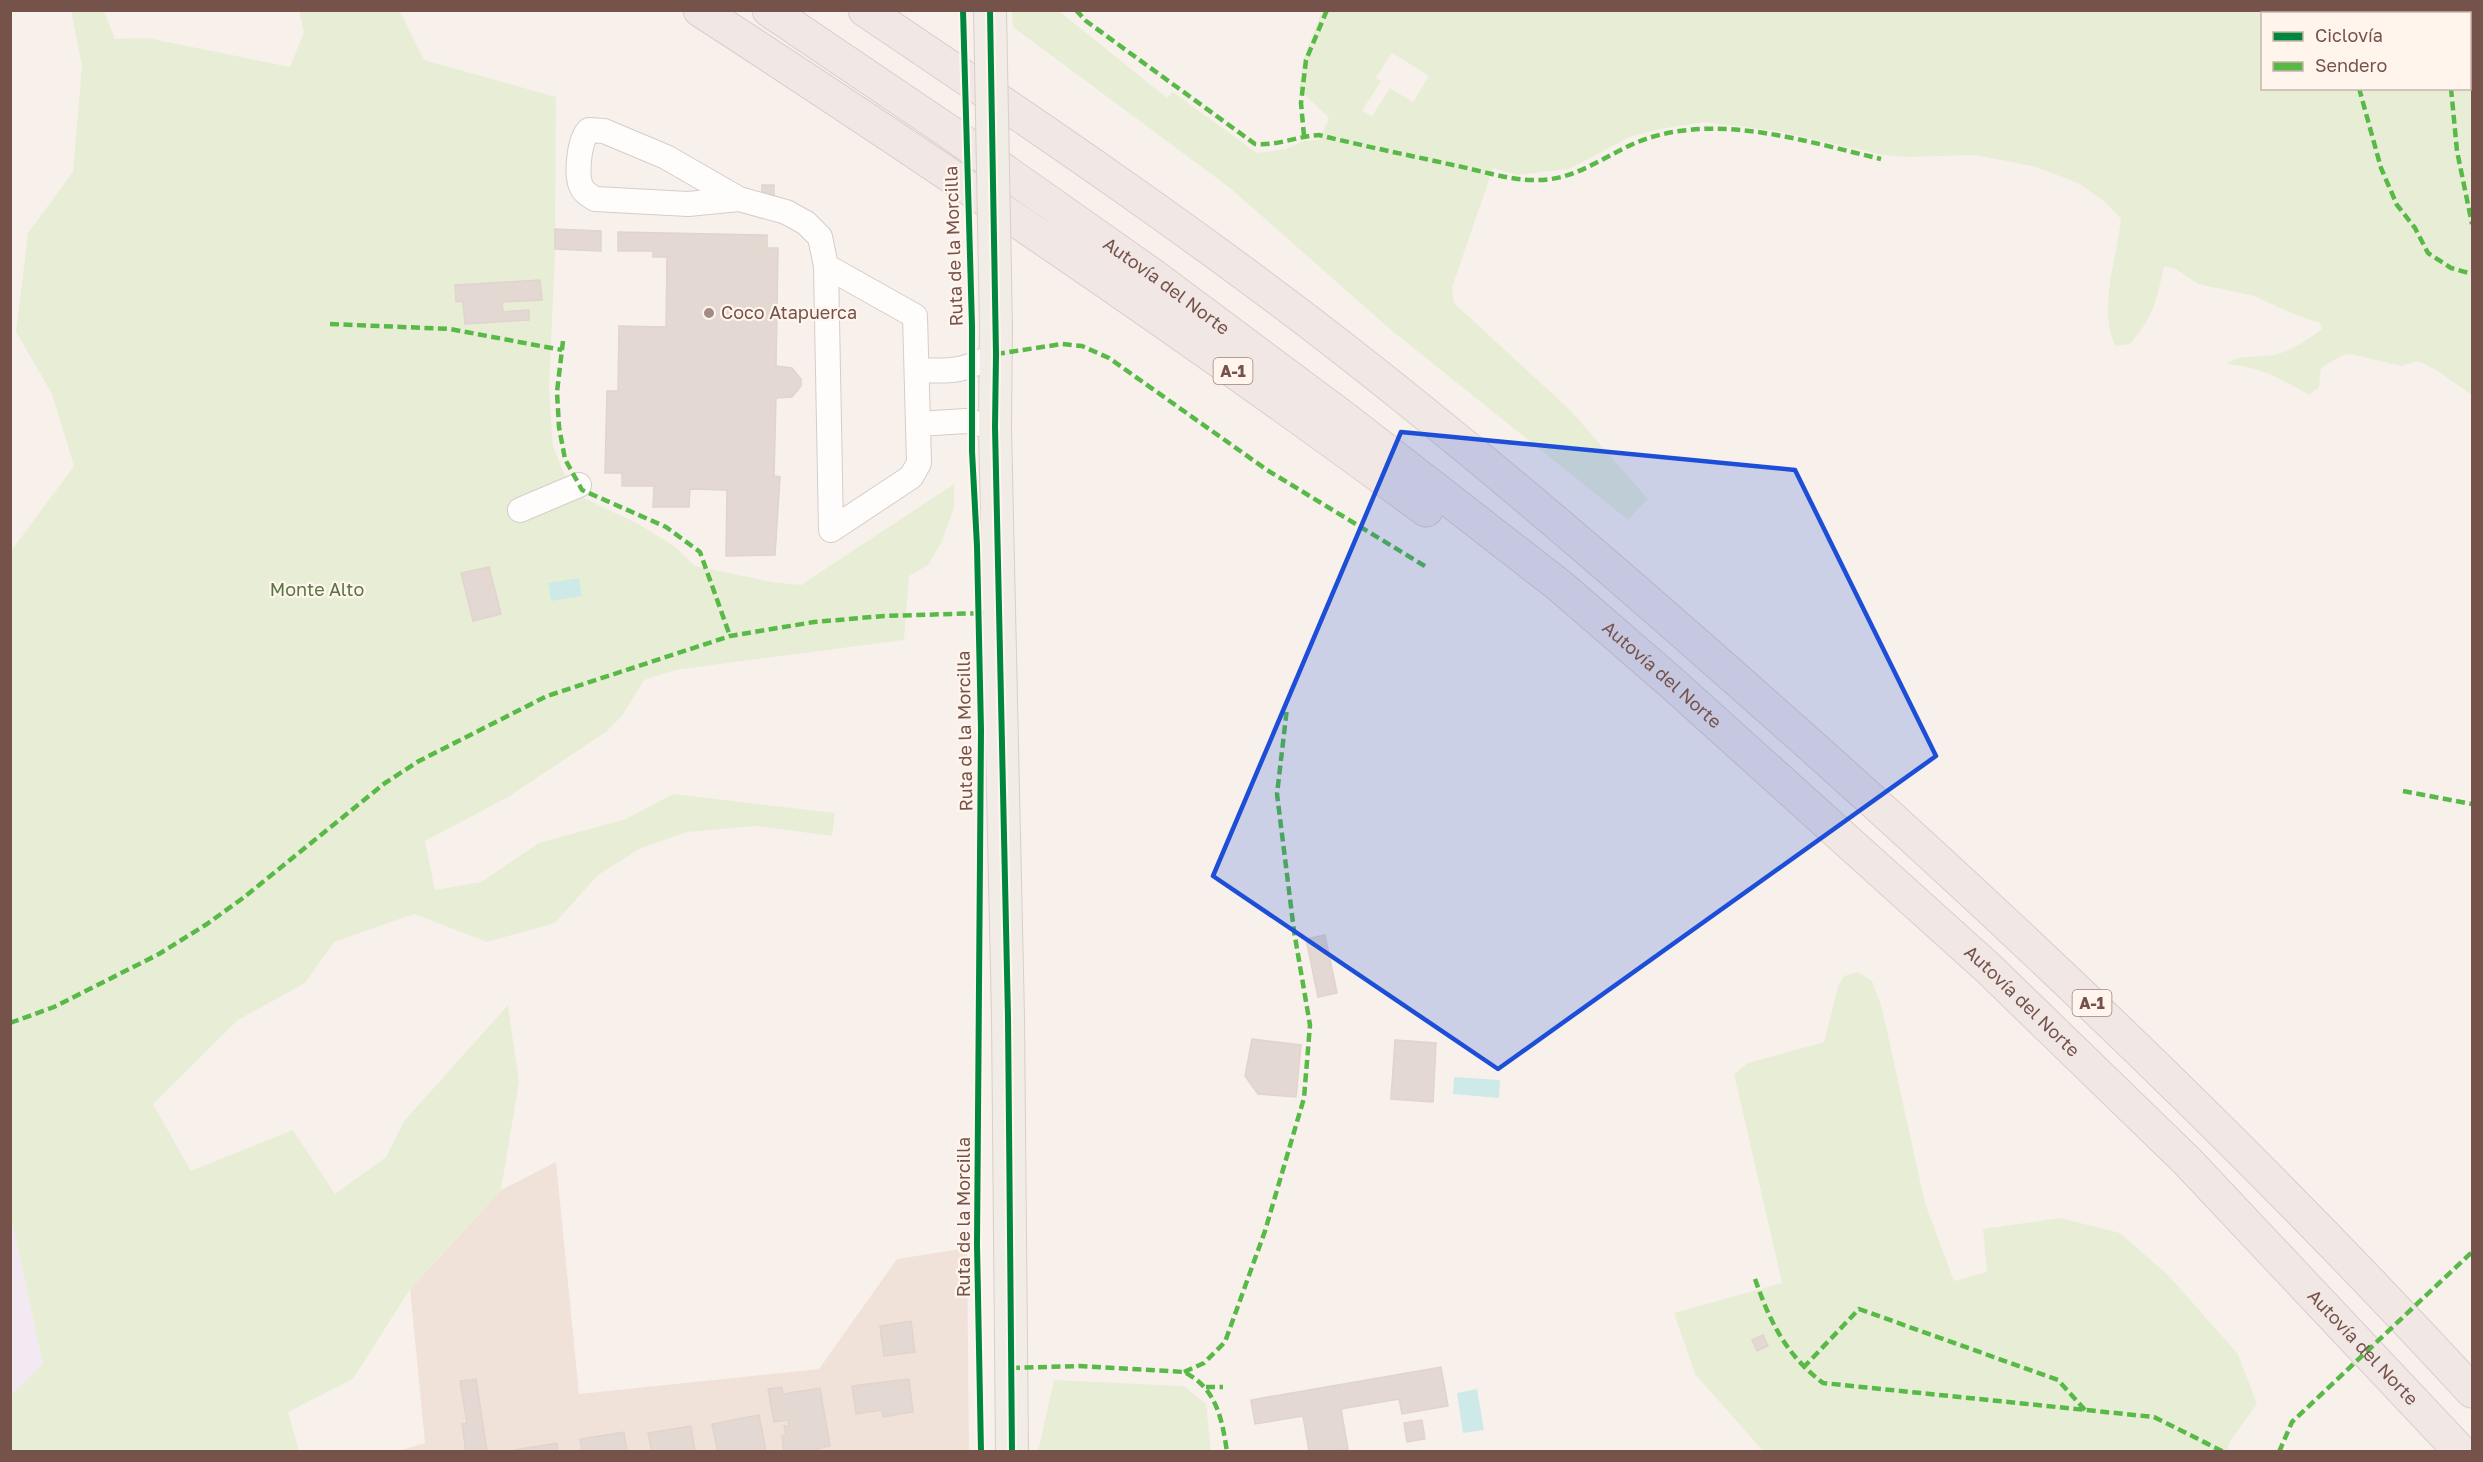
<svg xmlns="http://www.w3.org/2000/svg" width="2483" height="1462" font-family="'Golos Text',sans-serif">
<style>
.residential{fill:#f1e2d9}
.education{fill:#f2e9f3}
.green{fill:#e8eed6;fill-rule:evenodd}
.water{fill:#cdeae8}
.building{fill:#e4d8d3;stroke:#e1d3cd;stroke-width:1.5}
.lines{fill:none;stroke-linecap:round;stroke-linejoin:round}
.minor-casing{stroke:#d6ccc8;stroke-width:26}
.major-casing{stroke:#d9cec9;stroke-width:34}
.highway-casing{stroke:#d9cec9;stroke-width:35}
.minor{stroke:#fefdfc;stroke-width:24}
.major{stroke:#f2ece6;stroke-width:32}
.highway{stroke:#f1e7e5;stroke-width:33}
.major-bridge-casing{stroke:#d9cec9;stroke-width:34;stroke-linecap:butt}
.major-bridge{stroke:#f2ece6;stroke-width:32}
.quiet{stroke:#58b947;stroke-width:4.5;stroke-dasharray:9 4.5;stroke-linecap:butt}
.cycleway-casing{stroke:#fff5ed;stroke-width:10}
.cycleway{stroke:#00873e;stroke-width:6}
.marked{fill:#1d4ed8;fill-opacity:0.2;stroke:#1d4ed8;stroke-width:4.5;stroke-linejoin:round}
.poi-dot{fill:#a48a82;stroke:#fff5ed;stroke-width:2}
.labels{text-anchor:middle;stroke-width:4.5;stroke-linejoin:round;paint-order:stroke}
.shield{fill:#fff5ed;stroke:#9f847b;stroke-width:1.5}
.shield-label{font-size:16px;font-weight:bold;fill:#76534a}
.street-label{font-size:18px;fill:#76534a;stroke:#fff5ed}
.poi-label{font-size:18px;fill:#76534a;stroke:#fff5ed;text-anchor:start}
.park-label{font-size:18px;fill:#587640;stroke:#fff5ed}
</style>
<rect width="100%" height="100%" fill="#f8f1eb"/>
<!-- residential -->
<path class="residential" d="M556,1162l23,232 240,-25 78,-110 70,-11 2,203 -575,1 31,-9 -15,-154 91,-99z"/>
<!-- education -->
<path class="education" d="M10,1212l33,153 -32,32h-1z"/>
<!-- green -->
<path class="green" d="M71,11h33l11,28 33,-1 142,29 14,-35 -5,-21h101l24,49 132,37 -1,157 -6,134 4,58 14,35 11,14 62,30 34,21 21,20 77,16 29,3 153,-101v24l-12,33 -14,24 -19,11 -5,64 -229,30 -31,10 -22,36 -16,16 -98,65 -83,44 10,49 46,-8 58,-39 87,-24 47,-25 162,19 -3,23 -75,-10 -70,6 -46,16 -43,27 -43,48 -68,19 -73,-28 -80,28 -29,41 -67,37 -85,84 38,67 102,-41 42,64 51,-37 18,-36 104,-116 11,77 -18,108 -91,99 -57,90 -65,33 11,39h-288l-1,-54 33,-33 -33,-152 1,-661 63,-85 -22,-72 -36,-62 12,-99 45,-61 9,-106z
M1012,11h47l108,87 6,-6 84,61 28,-4 19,-8 15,-1 10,-22 -30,-29 4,-29 19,-49h1150v384l-36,-25 -18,-9 -17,5 -50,-12 -8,1 -22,13 -2,19 -10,8c-31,-18 -47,-27 -83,-31 12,-10 31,-6 46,-9 20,-4 34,-14 50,-26l-2,-6 -24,-8 -42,-19 -56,-12 -24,-16 -10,-1c-8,34 -10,50 -34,77l-14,2c-19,-33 1,-90 5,-127l-17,-18 -26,-18 -42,-16 -61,-12 -67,2 -26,-2 -101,-23 -76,-10 -45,7 -28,7 -63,33 -52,6 -24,-7 -41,120 2,15 117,108 77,88 -20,21 -237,-190 -161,-142 -217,-161zM2262,14h208v74h-208zM1392,53l37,23 -16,26 -23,-14 -18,28 -10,-5 19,-30 -5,-3z
M1858,972l14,9 10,27 43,195 29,78 33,-9 -4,-43 77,-11 60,15 48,42 70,79 19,50 -28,39 -2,8h-464l-68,-77 -21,-61 108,-30 -48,-209 14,-11 76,-21 14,-55 6,-11z
M1054,1380l130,6 22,18 5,47h-173z"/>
<!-- water -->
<path class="water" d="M579,578l3,18 -31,5 -3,-18z
M1454,1077l46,3 -1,18 -46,-4z
M1477,1389l7,41 -21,3 -6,-40z"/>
<!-- building -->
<path class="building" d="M762,185h12v11h-12z
M555,229l46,2v20l-46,-2z
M618,232l149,3v13h11l-2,118 16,2 9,11v7l-9,11 -16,1 -2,78 6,1 -5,78 -49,1 1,-66 -37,-1 -1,18h-36l1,-21h-32v-13h-17l2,-82h11l1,-65 47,1 1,-70h-14v-6h-35z
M540,280l2,20 -40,2 1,10 26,-2v10l-64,4 -2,-23 -7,1 -1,-17z
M489,567l12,47 -28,7 -12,-48z
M1325,935l12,58 -19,4 -12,-58z
M1252,1039l49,6 -5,52 -38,-3 -13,-18z
M1395,1040l41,3 -3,59 -42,-3z
M911,1321l4,31 -31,4 -4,-30z
M1763,1335l5,11 -11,5 -5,-11z
M1441,1367l7,39 -46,8 -3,-15 -58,10 7,40 -39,3 -6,-36 -48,8 -4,-24z
M476,1379l11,73h-21l-4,-28 5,-1 -7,-42z
M909,1379l4,33 -30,5 -1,-7 -26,4 -4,-28z
M782,1387l1,7 37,-6 10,58 -24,6h-22l-2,-16 4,-1 -2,-9h5l-1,-6 -14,2 -6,-33z
M759,1415l7,36 -48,1 -6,-28z
M1422,1420l3,19 -18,3 -3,-19z
M691,1426l4,26h-43l-4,-19z
M624,1432l3,20h-45l-2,-13z
M557,1443l1,9h-43v-2z"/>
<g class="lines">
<defs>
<path id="minor" d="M739,199l-51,5 -93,-5c-6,-4 -11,-6 -14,-13 -5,-12 -2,-47 8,-56l15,1 62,26 73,42 47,13 20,11 14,14 6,29
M826,266l89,50 4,147 -8,14 -80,53z
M917,370c36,2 47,1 79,-16
M918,424l48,-3 29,6
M520,510l59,-25"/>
<path id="major" d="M996,328l-1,99 13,590 4,435"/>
<g id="highway">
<path d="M700,10c246,160 489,325 726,500"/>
<path id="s1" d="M769,10l176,119 210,148 189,141 216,168 113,98 315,284 199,193 274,291"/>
<path d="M865,10c159,107 319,215 471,333 166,129 323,267 480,407 228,204 449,416 656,641"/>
</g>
</defs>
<!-- minor casing -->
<use href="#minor" class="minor-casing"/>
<!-- major casing -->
<use href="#major" class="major-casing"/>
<!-- highway casing -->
<use href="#highway" class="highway-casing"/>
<!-- minor -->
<use href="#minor" class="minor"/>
<!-- major -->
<use href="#major" class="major"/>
<!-- highway -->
<use href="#highway" class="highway"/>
<defs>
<path id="major-bridge" d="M990,10l6,318"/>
</defs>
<!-- major-bridge casing -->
<use href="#major-bridge" class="major-bridge-casing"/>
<!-- major-bridge -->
<use href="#major-bridge" class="major-bridge"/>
<!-- quiet -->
<path class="quiet" d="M1076,10l10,11 169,123c23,2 42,-8 64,-9 44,11 89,20 134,30 31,6 66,19 98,14 36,-5 66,-32 101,-42 74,-22 156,5 229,22
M2343,10v4
M2441,10l2,4
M2470,52l2,5
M2359,88l22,80 16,37 18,23 13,25 23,15 21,6
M2451,88l6,63 15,73
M1304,136l-3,-33 5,-43 21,-50
M330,324l120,5 112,21
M563,341l-6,51 2,35 6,32 17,31 84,37 34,25 30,84
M996,354l66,-10 20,2 27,12 158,112 161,98
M2403,791l69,13
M10,1023l44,-16 105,-53 48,-30 36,-26 142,-115 34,-22 128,-65 183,-60 84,-14 70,-6 100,-3
M1755,1279c15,43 31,76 68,104l331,34 70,35
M1011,1368l68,-2 105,6c32,16 38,46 43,80
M1803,1368l56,-59 199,71 27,30
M1184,1372l20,-9 21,-21 40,-111 39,-133 6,-73 -16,-94 -17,-137 10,-86
M1206,1387h17
M2279,1452l13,-30 180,-170"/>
<defs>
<path id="cycleway" d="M963,10l9,316v125l5,95 4,184 -4,514 4,208
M990,10l6,344 -1,73 13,590 4,435"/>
</defs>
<!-- cycleway casing -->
<use href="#cycleway" class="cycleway-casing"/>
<!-- cycleway -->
<use href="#cycleway" class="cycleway"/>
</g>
<!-- marked area -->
<path class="marked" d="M1401,432l394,38 141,286 -438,313 -285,-193z"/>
<!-- markers -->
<circle class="poi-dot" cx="709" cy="313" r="6"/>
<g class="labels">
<!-- shield labels -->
<g class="shield">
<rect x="1213.5" y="358" width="39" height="26" rx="4.5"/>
<rect x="2072.5" y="990" width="39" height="26" rx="4.5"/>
</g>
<g class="shield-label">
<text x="1233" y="377">A-1</text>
<text x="2092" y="1009">A-1</text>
</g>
<!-- street labels -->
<g class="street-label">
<text transform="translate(954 246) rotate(-92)" y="6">Ruta de la Morcilla</text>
<text dy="6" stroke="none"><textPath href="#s1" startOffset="484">Autovía del Norte</textPath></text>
<text dy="6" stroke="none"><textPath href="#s1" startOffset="1114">Autovía del Norte</textPath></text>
<text transform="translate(965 731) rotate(-91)" y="6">Ruta de la Morcilla</text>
<text dy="6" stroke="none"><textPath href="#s1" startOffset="1600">Autovía del Norte</textPath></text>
<text transform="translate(964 1217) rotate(-90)" y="6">Ruta de la Morcilla</text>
<text dy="6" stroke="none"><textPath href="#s1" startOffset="2086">Autovía del Norte</textPath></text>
</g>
<!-- poi labels -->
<g class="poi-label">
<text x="721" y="319">Coco Atapuerca</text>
</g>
<!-- park labels -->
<g class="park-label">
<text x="317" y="596">Monte Alto</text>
</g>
</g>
<!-- border -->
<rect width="2483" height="1462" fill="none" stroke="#76534a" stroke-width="24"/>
<!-- legend -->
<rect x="2261" y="12" width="210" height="78" fill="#fff5ed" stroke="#c8b4ac" stroke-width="1.5"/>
<rect x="2273" y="32" width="30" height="9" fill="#00873e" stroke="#c8b4ac" stroke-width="1.5"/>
<text x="2315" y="42" font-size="18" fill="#76534a">Ciclovía</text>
<rect x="2273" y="62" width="30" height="9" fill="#58b947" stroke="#c8b4ac" stroke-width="1.5"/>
<text x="2315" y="72" font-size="18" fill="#76534a">Sendero</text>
</svg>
